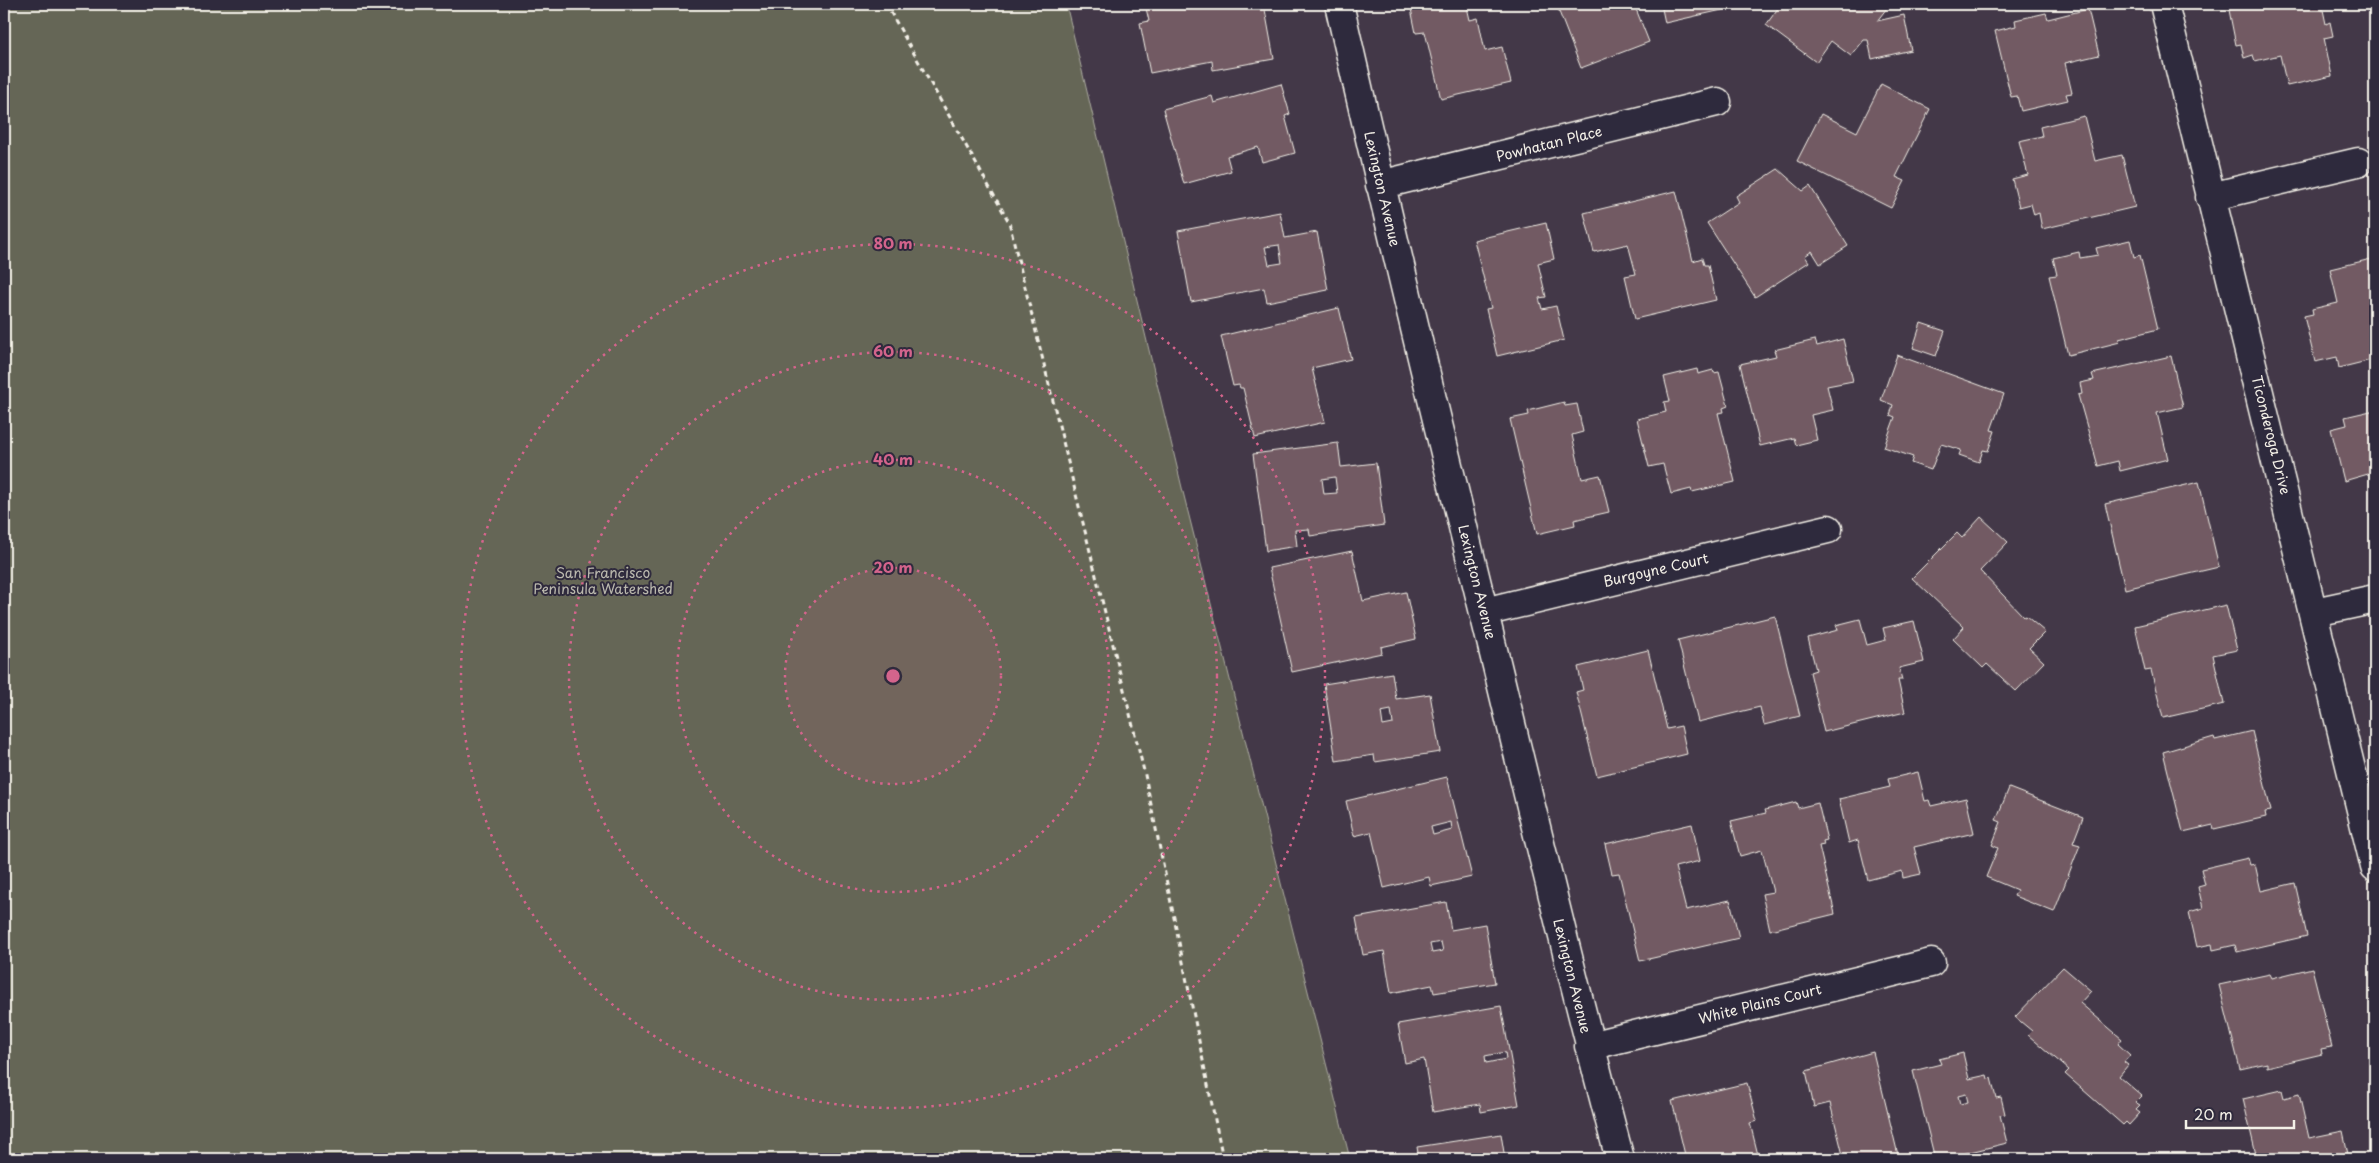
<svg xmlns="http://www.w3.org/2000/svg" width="2379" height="1163" font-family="'Playpen Sans',sans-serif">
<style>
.green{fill:#656657;stroke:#acaca0}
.building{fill:#725a63;stroke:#f4f1e8;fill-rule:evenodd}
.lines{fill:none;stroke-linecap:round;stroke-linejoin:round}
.minor-casing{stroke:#f4f1e8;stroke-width:31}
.path{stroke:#f4f1e8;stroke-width:3;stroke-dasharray:5 4;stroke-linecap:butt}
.minor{stroke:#2f2a3d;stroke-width:28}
.ring{fill:none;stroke:#d4648c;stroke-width:2.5;stroke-dasharray:2.5 5}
.labels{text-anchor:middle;stroke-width:4;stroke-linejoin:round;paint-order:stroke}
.street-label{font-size:14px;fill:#f4f1e8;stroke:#2f2a3d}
.park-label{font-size:14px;fill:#bbb9ae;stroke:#2f2a3d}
.centre{fill:#d4648c;stroke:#2f2a3d;stroke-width:2.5}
.ring-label{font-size:15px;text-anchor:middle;font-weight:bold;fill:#d4648c;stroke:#2f2a3d;stroke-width:4;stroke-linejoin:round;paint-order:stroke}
</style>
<rect width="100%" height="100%" fill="#433848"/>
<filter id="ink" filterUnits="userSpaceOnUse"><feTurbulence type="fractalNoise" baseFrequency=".02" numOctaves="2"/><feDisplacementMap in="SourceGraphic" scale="10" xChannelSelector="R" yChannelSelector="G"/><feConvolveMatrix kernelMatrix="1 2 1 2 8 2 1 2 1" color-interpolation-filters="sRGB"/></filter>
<g filter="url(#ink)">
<!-- green -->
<path class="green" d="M4,4h1062l117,488 167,667h-1346z"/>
<!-- building -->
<path class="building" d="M1145,4h85l1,5 33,-5 10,55 -61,11 -1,-9 -62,12 -10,-50 9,-2z
M1410,4h73l-16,3 3,13 8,-2 7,33 17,-4 9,36 -70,16 -16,-67 -9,1z
M1556,4h78l15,38 -68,26z
M1661,4h60l1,6 -57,13z
M1781,4h109l-13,17 27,-6 7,35 -39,9 -4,-19h-4l-13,16 -20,-15 -15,21 -50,-37z
M2255,4h58l1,3 8,-2 4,19 4,-2 3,14 -9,2 8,38 -45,10 -7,-31 -25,6 -2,-6 -9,3 -3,-14 -5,1 -7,-35z
M2088,9l11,46 -34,8 7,30 -6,1 2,6 -47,11 -4,-15 -6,1 -16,-66 21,-5 -1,-6 31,-7 2,6z
M1281,84l9,30 -5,2 10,37 -33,9 -4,-15 -31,9 4,15 -47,13 -21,-75 49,-13 2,7z
M1881,84l49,25 -34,68 9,4 -14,27 -94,-47 24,-47 36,18z
M2084,116l11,45 27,-6 13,52 -93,22 -3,-16 -5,2 -3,-11 -12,3 -7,-28 16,-4 -9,-34 23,-5 -2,-9z
M1778,169l25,22 7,-5 38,60 -28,18 -8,-13 -7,5 4,6 -54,35 -48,-74 32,-21 -3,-6z
M1676,191l17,70 9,-3 2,7h4l8,35 -81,19 -10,-43 11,-2 -8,-30 -34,8 -10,-39z
M1280,212l5,26 32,-6 11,58 -61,12 -3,-14 -73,14 -13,-71zM1279,245l3,18 -13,2 -4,-18z
M1546,223l8,36 -16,4 8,34 -7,1 3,11 14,-3 8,34 -67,16 -11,-47 5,-1 -17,-68z
M2130,240l4,17 6,-2 18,74 -39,10 1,3 -52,13 -19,-79 8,-1 -4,-17 26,-6 1,6 18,-3 -2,-7z
M2375,258v101l-36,9 -2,-11 -22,5 -11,-46 9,-2 -1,-5 26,-6 -8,-34z
M1339,308l12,51 -39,9 13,54 -70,16 -12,-50h-3l-1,-3 -6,1 -12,-50z
M1921,323l24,8 -9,25 -23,-8z
M1843,339l10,42 -26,5 6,24 -22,5 6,25 -21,5 -2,-7 -34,8 -20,-82 36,-8 -2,-6 41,-10 2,6z
M1897,355l107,39 -13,36 4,1 -7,20 -5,-1 -4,12 -20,-7 2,-5 -20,-6 -10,26 -20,-7 2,-6 -29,-10 11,-30 -5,-2 3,-10 -12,-5z
M2171,356l12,51 -26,6 11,46 -48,12 -2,-10 -20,5 -20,-71 4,-1 -2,-11 14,-3 -2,-6z
M1697,369l1,5 15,-4 1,3 5,-1 9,34 -5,2 1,4 -6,1 17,69 -43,10 -1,-3 -20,5 -8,-30 -14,3 -12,-48 29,-7 -2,-10 6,-1 -6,-24z
M1564,402l1,4 12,-2 6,28 -11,3 10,44 18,-4 9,37 -35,8 1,5 -38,9 -27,-115 19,-4 -1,-4z
M2375,410v62l-31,9 -13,-52 16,-4 -2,-8z
M1338,443l3,24 35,-4 8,62 -74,11 -1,-7 -14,1 2,16 -31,5 -13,-97zM1335,477l2,16 -13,1 -2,-15z
M2199,482l20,85 -94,22 -20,-85z
M1981,517l27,25 -28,29 44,46 2,-1 19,16 -16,16 15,14 -28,29 -29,-27 -4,4 -30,-29 11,-12 -52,-49 45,-45 5,5z
M1352,551l11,50 43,-9 10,47 -35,8 1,6 -90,19 -23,-104z
M2226,605l11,45 -24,5 11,49 -61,14 -12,-48 -6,1 -10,-45z
M1775,616l25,100 -36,9 -4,-18 -62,15 -20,-82z
M1860,619l7,26 19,-5 -3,-12 31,-7 10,41 -25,6 3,12h-4l7,32 -81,20 -14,-60 6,-2 -8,-32 30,-8 -2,-5z
M1648,650l19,79 14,-3 6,28 -90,22 -21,-84 7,-2 -5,-23z
M1392,673l4,26 34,-5 10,58 -65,10 -1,-7 -38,6 -12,-77zM1391,710l2,14 -10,2 -2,-14z
M2252,731l19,80 -6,1 1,5 -52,12 -1,-4 -30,7 -20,-80 51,-15 1,3z
M1918,772l7,29 4,-1 2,6 35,-8 8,35 -60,14 7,27 -18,4 -1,-7 -34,9 -10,-40 -9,3 -10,-44 51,-12 -2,-8z
M1447,777l25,100 -41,9 -2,-9 -45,11 -13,-56 -17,4 -8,-35zM1451,822l1,8 -19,5 -2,-8z
M2009,788l74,29 -10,26 7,2 -26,67 -40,-16 3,-6 -31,-13 12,-29 -6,-3 9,-23 -5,-2z
M1796,802l2,6 20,-5 9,37 -4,1 1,4 -5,1 16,68 -65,16 -8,-36 11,-2 -11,-42 -22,6 -9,-35 35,-8 -1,-3z
M1692,824l8,37 -25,6 11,43 44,-10 9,38 -99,23 -21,-88 -7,1 -7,-30z
M2248,858l2,7 5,-1 6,27 34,-8 12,53 -70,16 -2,-7 -22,5 -1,-6 -15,3 -8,-35 14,-4 -5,-21 7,-2 -4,-16z
M1446,902l5,28 34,-6 10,59 -61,10 -2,-8 -41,8 -7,-42 -21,4 -7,-37zM1441,942l2,9 -11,2 -2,-9z
M2063,967l28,24 -11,12 42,36 -4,5 12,11 -6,7 4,3 -9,11 23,20 -7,7 5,3 -4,4 4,3 -11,12 -3,-3 -3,3 -58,-51 4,-4 -41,-35 4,-4 -17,-14z
M2312,968l20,79 -11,2 1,5 -55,13v-4l-27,6 -21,-84 51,-11 2,4z
M1501,1006l18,99 -38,7 -1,-8 -47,8 -9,-53 -19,4 -7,-39zM1505,1052l1,7 -20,4 -1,-7z
M1873,1052l26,107h-71l15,-4 -13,-52 -16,4 -8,-36z
M1963,1053l6,26 18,-4 1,4 3,-1 5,20 5,-1 4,17 -5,1 7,28 -45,11 1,5h-28l-22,-88 28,-7 -2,-5zM1966,1094l2,8 -8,2 -2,-8z
M1747,1083l10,38 -7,2 9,36h-73l-14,-58z
M2282,1090l2,8 15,-4 10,44 34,-7 6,28h-92l-14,-60z
M1501,1134l4,25h-86l-2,-12z
M1539,1156l1,3h-24z"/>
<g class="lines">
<defs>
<path id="minor" d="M1339,4c50,221 104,442 158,662 40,165 79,330 123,493
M2164,4c69,288 143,574 211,863
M1380,185l337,-83
M2210,197l148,-35
M1484,612l344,-83
M2315,612l60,-13
M1589,1046l342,-83"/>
</defs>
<!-- minor casing -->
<use href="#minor" class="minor-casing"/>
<!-- path -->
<path class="path" d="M886,4l123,218 136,553 78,384"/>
<!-- minor -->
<use href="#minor" class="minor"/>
</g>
</g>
<!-- distance rings -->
<circle cx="893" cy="676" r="108" fill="#d4648c" fill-opacity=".12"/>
<g class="ring">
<circle cx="893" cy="676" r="108"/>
<circle cx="893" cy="676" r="216"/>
<circle cx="893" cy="676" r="324"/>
<circle cx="893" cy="676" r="432"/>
</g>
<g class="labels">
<!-- street labels -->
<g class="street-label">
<text transform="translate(1549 144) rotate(-14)" y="5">Powhatan Place</text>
<text transform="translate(1382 189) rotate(77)" y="5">Lexington Avenue</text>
<text transform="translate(2271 435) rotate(76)" y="5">Ticonderoga Drive</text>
<text transform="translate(1656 570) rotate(-13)" y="5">Burgoyne Court</text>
<text transform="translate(1477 582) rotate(76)" y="5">Lexington Avenue</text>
<text transform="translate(1572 976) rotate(76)" y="5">Lexington Avenue</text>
<text transform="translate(1760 1004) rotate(-14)" y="5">White Plains Court</text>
</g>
<!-- park labels -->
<g class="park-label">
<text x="603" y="578">San Francisco<tspan x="603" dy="16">Peninsula Watershed</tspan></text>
</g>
</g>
<circle cx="893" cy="676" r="8" class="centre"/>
<g class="ring-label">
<text x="893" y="249">80 m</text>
<text x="893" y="357">60 m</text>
<text x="893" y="465">40 m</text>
<text x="893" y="573">20 m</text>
</g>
<!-- margin -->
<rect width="2379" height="1163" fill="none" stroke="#2f2a3d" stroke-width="20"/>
<rect x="10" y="10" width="2359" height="1143" fill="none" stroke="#f4f1e8" stroke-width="2" filter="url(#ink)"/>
<!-- scale -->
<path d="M2186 1120v8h108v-8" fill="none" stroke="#f4f1e8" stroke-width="2.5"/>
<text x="2194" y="1120" font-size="15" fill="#f4f1e8" stroke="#2f2a3d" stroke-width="4" paint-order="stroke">20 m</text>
</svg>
